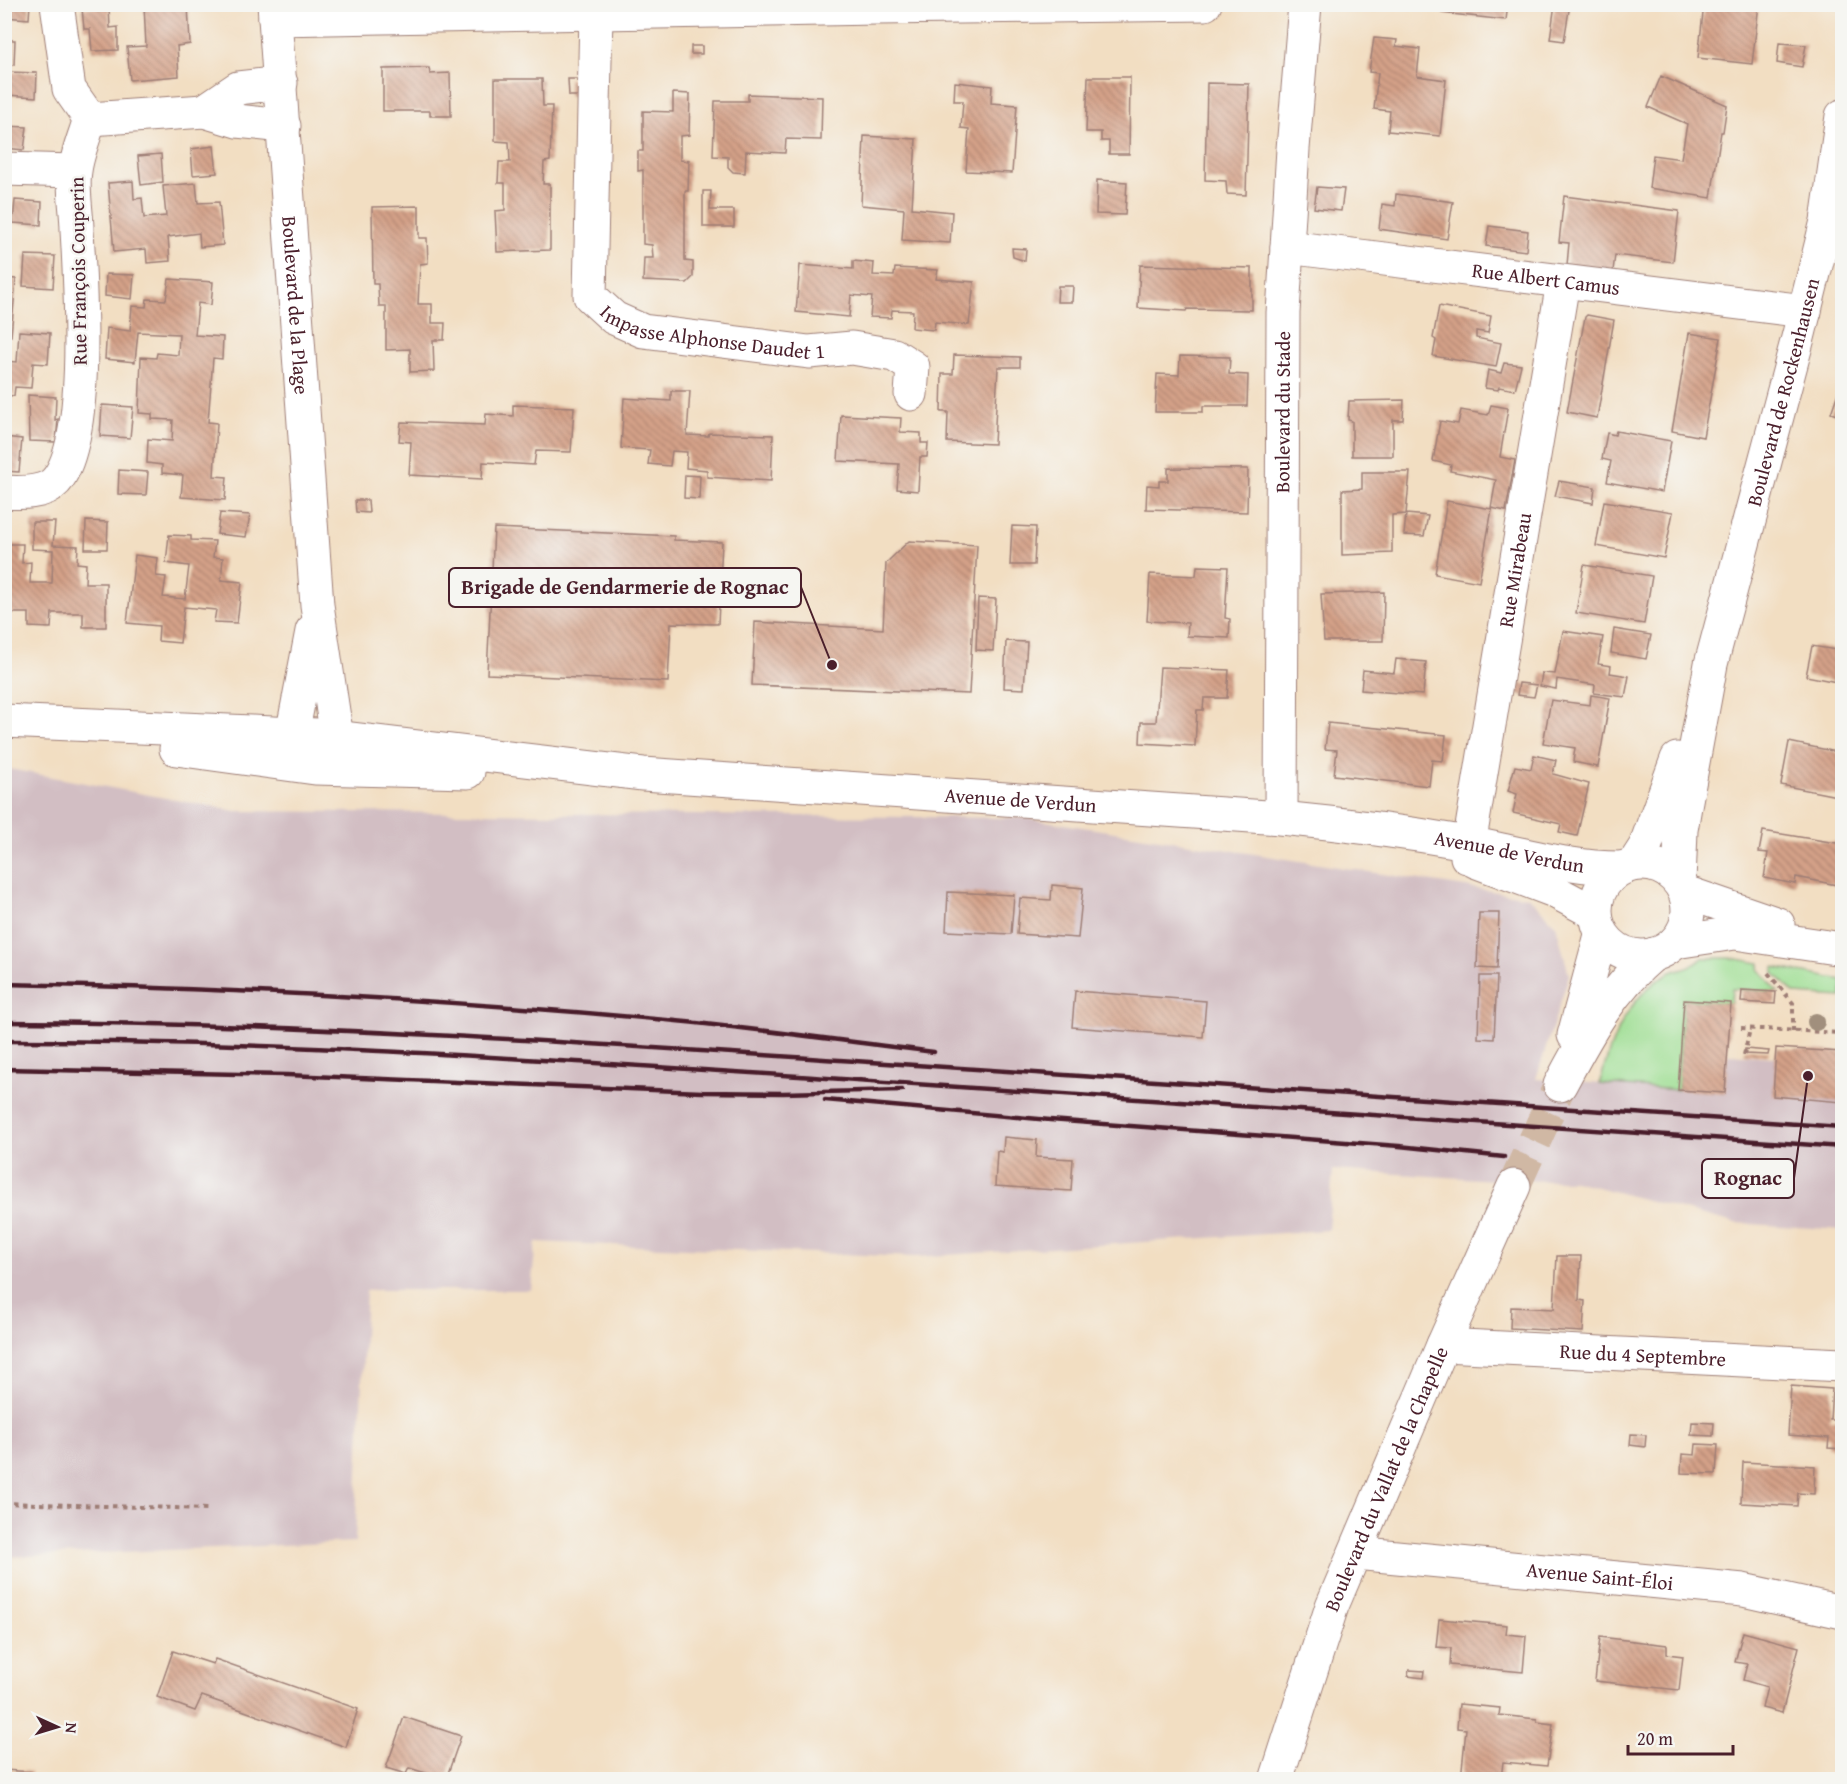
<svg xmlns="http://www.w3.org/2000/svg" width="1847" height="1784" font-family="'Gentium Book Plus',serif">
<style>
.industrial{fill:#d2bec3}
.green{fill:#9ede93;stroke:#747e5f;stroke-width:1.5}
.building{fill:url(#building-back-hatch)}
.lines{fill:none;stroke-linecap:round;stroke-linejoin:round}
.minor-tunnel{stroke:#d0b8a4;stroke-width:33;stroke-dasharray:33 16;stroke-linecap:butt}
.minor-casing{stroke:#9e7e76;stroke-width:35}
.major-casing{stroke:#9e7e76;stroke-width:35}
.path{stroke:#9e7e76;stroke-width:4;stroke-dasharray:4.5 4.5;stroke-linecap:butt}
.minor{stroke:#fff;stroke-width:33}
.major{stroke:#fff;stroke-width:33}
.rail{stroke:#4a1f2b;stroke-width:4.5}
.tree{fill:#a18f7d}
.labels{text-anchor:middle;stroke-width:5;stroke-linejoin:round;paint-order:stroke}
.street-label{font-size:20px;fill:#4a1f2b;stroke:#f6f6f2}
.leader{fill:none;stroke:#4a1f2b;stroke-width:2}
.callout-dot{fill:#4a1f2b;stroke:#f6f6f2;stroke-width:2}
.callout{fill:#f6f6f2;stroke:#4a1f2b;stroke-width:2}
.callout-label{font-size:21px;text-anchor:middle;font-weight:bold;fill:#4a1f2b}
</style>
<defs>
<pattern id="building-back-hatch" width="6" height="6" patternUnits="userSpaceOnUse" patternTransform="scale(1.5)"><rect width="6" height="6" fill="#d4a188"/><path d="M-1 5l2 2M0 0l6 6M5-1l2 2" fill="none" stroke="#ae836f"/></pattern>
</defs>
<rect width="100%" height="100%" fill="#f6f6f2"/>
<filter id="ink" filterUnits="userSpaceOnUse"><feTurbulence type="fractalNoise" baseFrequency=".0167" numOctaves="2"/><feDisplacementMap in="SourceGraphic" scale="12" xChannelSelector="R" yChannelSelector="G"/><feConvolveMatrix kernelMatrix="1 2 1 2 8 2 1 2 1" color-interpolation-filters="sRGB"/></filter>
<filter id="wash" filterUnits="userSpaceOnUse"><feTurbulence type="fractalNoise" baseFrequency=".008" numOctaves="4" result="noise"/><feDisplacementMap in="SourceGraphic" scale="24" xChannelSelector="R" yChannelSelector="G"/><feGaussianBlur stdDeviation="1.35" result="paint"/><feColorMatrix in="noise" values="0 0 0 0 0 0 0 0 0 0 0 0 0 0 0 0 0 1.4 0 .05"/><feComposite in="paint" operator="in"/></filter>
<g filter="url(#wash)">
<rect width="100%" height="100%" fill="#f2dec2"/>
<!-- industrial -->
<path class="industrial" d="M4,768l232,43 789,7 504,79 27,28 13,50 -33,104 189,14 3,-39 47,3 1,-9 66,4v178l-108,-7 -160,-42 -80,-1 -161,-10 -5,60 -413,27 -379,-15 -5,48h-165l-11,252 -350,15z"/>
<!-- green -->
<path class="green" d="M1702,958h30l28,5 -1,6 19,23 -46,-3 -1,14 -47,-3 -6,90 -78,-6c10,-44 28,-88 69,-111 10,-5 26,-5 33,-15z
M1774,967l68,13v17l-47,-3 -21,-21z"/>
<g id="blocks">
<!-- building -->
<path class="building" d="M4,4h26l-1,15 -25,-2z
M1443,4h65l-2,16 -64,-7z
M1555,4h15l-6,37 -14,-2z
M1704,4h55l-7,60 -54,-6z
M144,5h44l2,39 -13,2 2,30 -49,4 -3,-33 19,-1z
M109,6l1,22 8,-1v23l-26,1 -2,-22h-6l-2,-21z
M1374,38l23,2 -1,6 24,3 -3,27 29,4 -6,56 -52,-5 2,-20 -16,-2 4,-36 -9,-1z
M4,40h11l-1,25 -10,-1z
M1779,43l27,2 -4,22 -25,-4z
M691,46h11v8h-11z
M429,68l1,6 20,-1 1,43h-21v-5h-47v-42z
M8,72l29,1 -1,24 -29,-2z
M1661,76l66,29 -4,27h-2l-10,66 -62,-10 4,-33 28,4 6,-35 -39,-17z
M1088,77h42l-1,77h-20v-13h-8v-9h-15z
M495,79h47l1,27h9l-2,55 -6,1 -1,22h7v66l-53,2 -2,-41 10,-1v-27h-7l1,-21h11l-1,-20 -14,-1z
M568,79h15v17h-14z
M955,82l37,4 -1,17 26,2 -5,68 -46,-2 3,-42 -8,-1 2,-27h-9z
M1207,83l42,1 -3,111 -19,-1 -1,-13 -21,-1z
M673,93l17,1 -1,41 -9,1v24l9,1 -1,30h-3v70l8,1v15l-6,6 -44,-2 1,-23h9l-1,-13 -9,-1v-74l-5,1v-20h5v-40l30,1z
M748,94l74,3 -1,43 -35,-1 -1,14 -39,-2 -1,22 -12,-1 -5,-5v-10l-15,-1 2,-55h33z
M4,126l23,1 -3,23 -20,-2z
M864,136l52,3 -4,69 40,4 -2,31 -48,-3 2,-31 -43,-4z
M214,146l3,27 -24,2 -2,-26z
M161,154l2,28 -22,3 -3,-29z
M1097,180l30,2 -2,33 -29,-1z
M133,181l1,18 8,-1 2,20 22,-2 -3,-30 33,-3 2,20 21,-1 4,43 -23,2 -1,-14 -31,4 2,24 -23,2 -1,-14 -32,3 -6,-69z
M1317,187l27,2 -3,22 -27,-3z
M703,191h8l-1,19h24v17h-31z
M1396,194l57,8 -6,37 -68,-10 3,-25 13,2z
M1564,196l115,15 -6,51 -58,-7 -2,16 -46,-6 2,-22 -10,-1z
M15,200l27,2 -1,23 -28,-2z
M419,206v32h8l1,25 -8,1 -2,40h14v19h13l-1,17h-11l1,31 -24,1v-23l-24,1v-44h-7l-1,-22h-5l-1,-77z
M1489,226l39,5 -2,20 -40,-5z
M1012,248l14,1 -1,12 -12,-4z
M25,255l30,1 -2,32 -30,-2z
M853,261l21,2 -1,12 21,1 1,-8 43,2 -2,9 38,3 -5,43 -34,-3 -1,8 -22,-2 1,-17 -21,-1 -1,8 -21,-1 2,-20 -21,-2 -2,22 -53,-5 4,-47 53,4z
M1140,265l112,3v42l-65,-1 -1,2 -48,-3z
M106,274l28,1 -2,24 -27,-3z
M4,278l12,1 -5,57h-7z
M169,279l44,3 -2,23 -13,-2 -3,32 28,2 -1,22 -9,-1 -5,64 9,1 -3,53 13,1 -2,23 -44,-3 2,-22 -21,-2v-8l-15,-2 1,-24 24,2 1,-21 -21,-1v-5l-13,-1 2,-56 15,1 1,-5 21,2 1,-21 -41,-2 -3,30 -30,-3 2,-31 23,3 2,-25 14,1 1,-8 19,1z
M1058,286h15l-1,16h-15z
M1439,306l52,10 -3,17 -12,-2v7l25,5 -5,24 -63,-11 3,-16 -3,-2z
M1587,315l27,5 -17,98 -30,-6 18,-95z
M19,331l31,2 -2,31 -15,-1 -2,25 -16,-1 -1,9 -10,-1v-34l13,1z
M1689,333l32,5 -18,99 -31,-6z
M954,355l66,2v10h-22l-4,77 -47,-2 1,-30h-7l1,-38h11z
M1180,356l50,1 -1,17 19,1 -1,31h-44v6h-48l2,-38 22,1z
M1504,363l17,2 -6,25 -16,-3 -1,3 -13,-2 3,-18 13,3z
M1842,381v36l-11,-4z
M671,391h19l-3,44 21,1 1,-3 64,2 -2,46 -64,-4v-7l-21,-2 1,-16 -15,-1 -2,15 -22,-2 2,-14 -29,-2 3,-50 47,3z
M28,395l28,2 -1,23 3,-1 -2,23 -27,-1z
M1404,400l-1,20h-10v36h-41v-35l-4,-1 1,-19z
M102,405l31,2 -3,31 -30,-2z
M513,405l61,2 -3,45 -35,-1 -2,14 -51,-3 -1,17 -73,-4 2,-33 -12,-1 2,-19 84,3 1,-11 27,2z
M1491,405l17,3 -8,49 15,3 -9,51 -15,-3 5,-28 -46,-9 1,-6 -18,-4 7,-40 18,3 3,-14 27,5z
M841,415l60,3 -1,14 21,1v10h7l-1,14h-7l-2,34 -21,-2 2,-25 -61,-3z
M1616,431l55,10 -9,51 -55,-10 4,-21 -9,-2 5,-26 8,2z
M4,437l18,2 -3,33 -15,-1z
M1168,468l80,1 -1,43 -101,-3 1,-24 12,1v-5h9z
M119,470l29,2 -2,23 -28,-1z
M1362,472h48l-4,42 -14,1v38l-50,2v-65l20,-1z
M685,475l15,1 -1,23 -15,-1z
M1559,481l36,6 -2,16 -38,-7z
M355,500h13l1,13 -13,-1z
M1447,501l45,8 -13,73 -44,-8z
M1604,501l69,11 -9,46 -68,-12z
M220,513l30,2 -4,22 -29,-3z
M1406,514l22,2 -4,20 -20,-1z
M86,521l22,1 -1,27h-22z
M32,522h23l-2,23 25,1 -1,17 9,1 -1,19h21v44h-23v-14h-31l-1,15 -22,-1v-14h-25v-69h19l-1,19 9,-1 -1,21h22l1,-33 -21,-1z
M1012,526l24,1 -2,38h-24z
M494,528l180,8v4l48,2 -4,82 -47,-1 -3,59 -181,-8z
M169,535l22,1v4l24,1 -2,16 10,1 -2,22 21,2 -5,41 -23,-1 2,-12 -32,-3 -4,36 -22,-2 1,-15 -32,-3 8,-68 23,3 -2,18 10,1 -3,20 22,2 4,-33 -23,-3z
M909,541l68,4 -8,149 -217,-9 3,-63 128,7 3,-66z
M1584,565l68,11 -8,48 -68,-11z
M1197,566l31,1 -3,51 5,1 -1,19 -42,-2 1,-13 -41,-2 3,-47 46,2z
M1384,592l-1,49h-59l-3,-47z
M978,598l18,1 -3,52 -17,-1z
M1614,629l37,6 -5,24 -35,-6z
M1563,631l40,6 -5,27 13,2 -1,7 19,3 -4,21 -31,-4 1,-8 -38,-6 -1,10 -16,-3 2,-13 13,1z
M1839,632l3,1v50l-36,-7 6,-30 24,4z
M1006,641l21,1 -3,47 -20,-1z
M1396,659l30,3 -3,33 -62,-5 2,-20 31,3z
M1160,667l69,3 -2,28h-23l-1,12h-6l-2,36 -55,-3 1,-21h15z
M1519,683l18,2 -3,12 -17,-2z
M1591,695l19,3 -12,69 -25,-5 2,-14 -32,-5 8,-43 39,5z
M1328,723l118,12 -3,26 -11,-1 -3,26 -95,-11 3,-25 -12,-1z
M1789,742l53,11v44l-61,-12z
M1534,755l22,5 -3,14 36,10 -12,52 -18,-4 2,-8 -48,-11 4,-19 -9,-3 7,-25 16,3z
M1763,831l79,13v42l-46,-9 -1,7 -31,-6 4,-25 -9,-1z
M1052,885l31,3 -5,50 -61,-4 3,-36 31,2z
M948,892l66,3 -3,39 -65,-3z
M1479,913h20l-2,56 -20,-1z
M1480,976h17l-3,63 -16,-1z
M1742,990l34,2 -1,12 -34,-2z
M1075,991l131,10 -3,36 -131,-10z
M1684,1000l47,3 -6,90 -47,-3z
M1776,1048l66,4v50l-69,-6z
M1745,1049l24,2 -1,4 -24,-1z
M1004,1137l33,3 -1,17 37,2 -2,32 -76,-5 2,-35 6,1z
M1557,1256h24l-2,44 6,1 -2,31 -73,-4 1,-21 43,2z
M1791,1386l41,3 -2,31h12v29l-14,-1 1,-10 -41,-3z
M1692,1422l22,1 -1,13 -22,-1z
M1631,1434l15,1 -1,12 -15,-2z
M1696,1444l22,1 -2,29 -35,-1 1,-19 13,1z
M1743,1462l72,4 -1,28 -16,-1 -1,13 -56,-3z
M1439,1619l68,6 -1,9 20,2 -3,36 -73,-7 1,-17 -15,-1z
M1743,1632l56,15 -17,66 -20,-5 5,-21 -24,-7 4,-16 -12,-2z
M1600,1637l67,8v9l16,2 -4,34 -84,-9z
M173,1651l40,13 2,-5 143,50 -12,38 -144,-51 -7,15 -38,-14z
M1409,1670l15,1 -1,7 -15,-2z
M1459,1704l41,4 -1,7 38,4v3l16,2 -6,42 -44,-4 -2,17h-40l5,-50 -9,-1z
M404,1717l57,19 -15,43 -37,-11 -3,6 -20,-6z
M4,1770l27,2v7h-27z"/>
</g>
</g>
<g filter="url(#ink)">
<use href="#blocks" fill-opacity="0" stroke="#9e7e76" stroke-width="1.5"/>
<g class="lines">
<!-- minor-tunnel -->
<path class="minor-tunnel" d="M1514,1186l46,-101"/>
<defs>
<g id="minor">
<path d="M57,4l12,85 21,30"/>
<path id="s1" d="M274,4l43,601 20,133 -1,16h-10"/>
<path id="s2" d="M596,13l-6,283 24,22 29,13 166,21 43,-4 42,7 19,12 -2,27"/>
<path d="M275,19l601,-11 329,-4"/>
<path d="M204,111l34,-23 43,-5"/>
<path d="M4,169l70,2"/>
<path id="s3" d="M1287,247l518,64"/>
<path d="M4,492c17,1 40,2 52,-11 35,-42 24,-195 21,-251 0,-18 -5,-42 -2,-59 2,-17 10,-36 15,-52l114,-8 33,10 47,5"/>
<path d="M312,631l-20,104 27,11"/>
<path id="s4" d="M1281,818l2,-505 10,-164 12,-145"/>
<path id="s5" d="M1467,857l96,-575"/>
<path d="M1634,864l11,-17 32,-88"/>
<path id="s6" d="M1679,882l2,-52 4,-24 26,-142 88,-330 28,-113 15,-105"/>
<path d="M1574,1035l27,-100"/>
<path d="M1560,1085c27,-50 49,-93 94,-131"/>
<path id="s7" d="M1443,1345l399,20"/>
<path id="s8" d="M1355,1553l388,37 99,22"/>
<path id="s9" d="M1276,1780l56,-174 111,-261 71,-159"/>
</g>
<g id="major">
<path id="s10" d="M4,721l313,14 326,39 638,44c62,6 124,14 186,25 51,9 101,25 153,25"/>
<path d="M176,749l139,19 153,4"/>
<path d="M1475,861l77,29 43,23"/>
<circle cx="1642" cy="910" r="46"/>
<path d="M1685,892l93,32"/>
<path d="M1675,942l60,-9 107,16"/>
</g>
</defs>
<!-- minor casing -->
<use href="#minor" class="minor-casing"/>
<!-- major casing -->
<use href="#major" class="major-casing"/>
<!-- path -->
<path class="path" d="M1768,973l25,30v28
M1741,1028l101,5
M1744,1055l6,-26
M4,1503l205,6"/>
<!-- minor -->
<use href="#minor" class="minor"/>
<!-- major -->
<use href="#major" class="major"/>
<!-- rail -->
<path class="rail" d="M4,984c218,4 434,15 651,35 93,8 186,22 279,33
M4,1022c284,1 567,20 851,39 329,22 658,44 987,66
M4,1041c275,0 549,19 823,37 339,22 677,45 1015,69
M4,1069l283,6 415,17 81,1 119,-3
M825,1100l225,20 349,26 105,11"/>
</g>
<!-- trees -->
<circle class="tree" cx="1816" cy="1022" r="9"/>
</g>
<g class="labels">
<!-- street labels -->
<g class="street-label">
<text transform="translate(78 271) rotate(-91)" y="7">Rue François Couperin</text>
<text dy="7" stroke="none"><textPath href="#s3" startOffset="261">Rue Albert Camus</textPath></text>
<text dy="7" stroke="none"><textPath href="#s1" startOffset="302">Boulevard de la Plage</textPath></text>
<text dy="7" stroke="none"><textPath href="#s2" startOffset="416">Impasse Alphonse Daudet 1</textPath></text>
<text dy="7" stroke="none"><textPath href="#s6" startOffset="502">Boulevard de Rockenhausen</textPath></text>
<text dy="7" stroke="none"><textPath href="#s4" startOffset="406">Boulevard du Stade</textPath></text>
<text dy="7" stroke="none"><textPath href="#s5" startOffset="291">Rue Mirabeau</textPath></text>
<text dy="7" stroke="none"><textPath href="#s10" startOffset="1020">Avenue de Verdun</textPath></text>
<text dy="7" stroke="none"><textPath href="#s10" startOffset="1512">Avenue de Verdun</textPath></text>
<text dy="7" stroke="none"><textPath href="#s7" startOffset="200">Rue du 4 Septembre</textPath></text>
<text dy="7" stroke="none"><textPath href="#s9" startOffset="321">Boulevard du Vallat de la Chapelle</textPath></text>
<text dy="7" stroke="none"><textPath href="#s8" startOffset="246">Avenue Saint-Éloi</textPath></text>
</g>
</g>
<!-- callouts -->
<path class="leader" d="M832 665L801 587M1808 1076L1794 1178"/>
<g class="callout-dot">
<circle cx="832" cy="665" r="6"/>
<circle cx="1808" cy="1076" r="6"/>
</g>
<g class="callout">
<rect x="449" y="568" width="352" height="39" rx="6"/>
<rect x="1702" y="1159" width="92" height="39" rx="6"/>
</g>
<g class="callout-label">
<text x="625" y="594">Brigade de Gendarmerie de Rognac</text>
<text x="1748" y="1185">Rognac</text>
</g>
<!-- margin -->
<rect width="1847" height="1784" fill="none" stroke="#f6f6f2" stroke-width="24"/>
<!-- north arrow -->
<g transform="translate(57 1727) rotate(94)" stroke="#f6f6f2" stroke-width="4.5" paint-order="stroke">
<path d="M0-4.5L10 22L0 15L-10 22Z" fill="#4a1f2b"/>
<text y="-9" font-size="16" font-weight="bold" text-anchor="middle" fill="#4a1f2b">N</text>
</g>
<!-- scale -->
<path d="M1628 1745v9h105v-9" fill="none" stroke="#4a1f2b" stroke-width="3"/>
<text x="1637" y="1745" font-size="18" fill="#4a1f2b" stroke="#f6f6f2" stroke-width="4.5" paint-order="stroke">20 m</text>
</svg>
